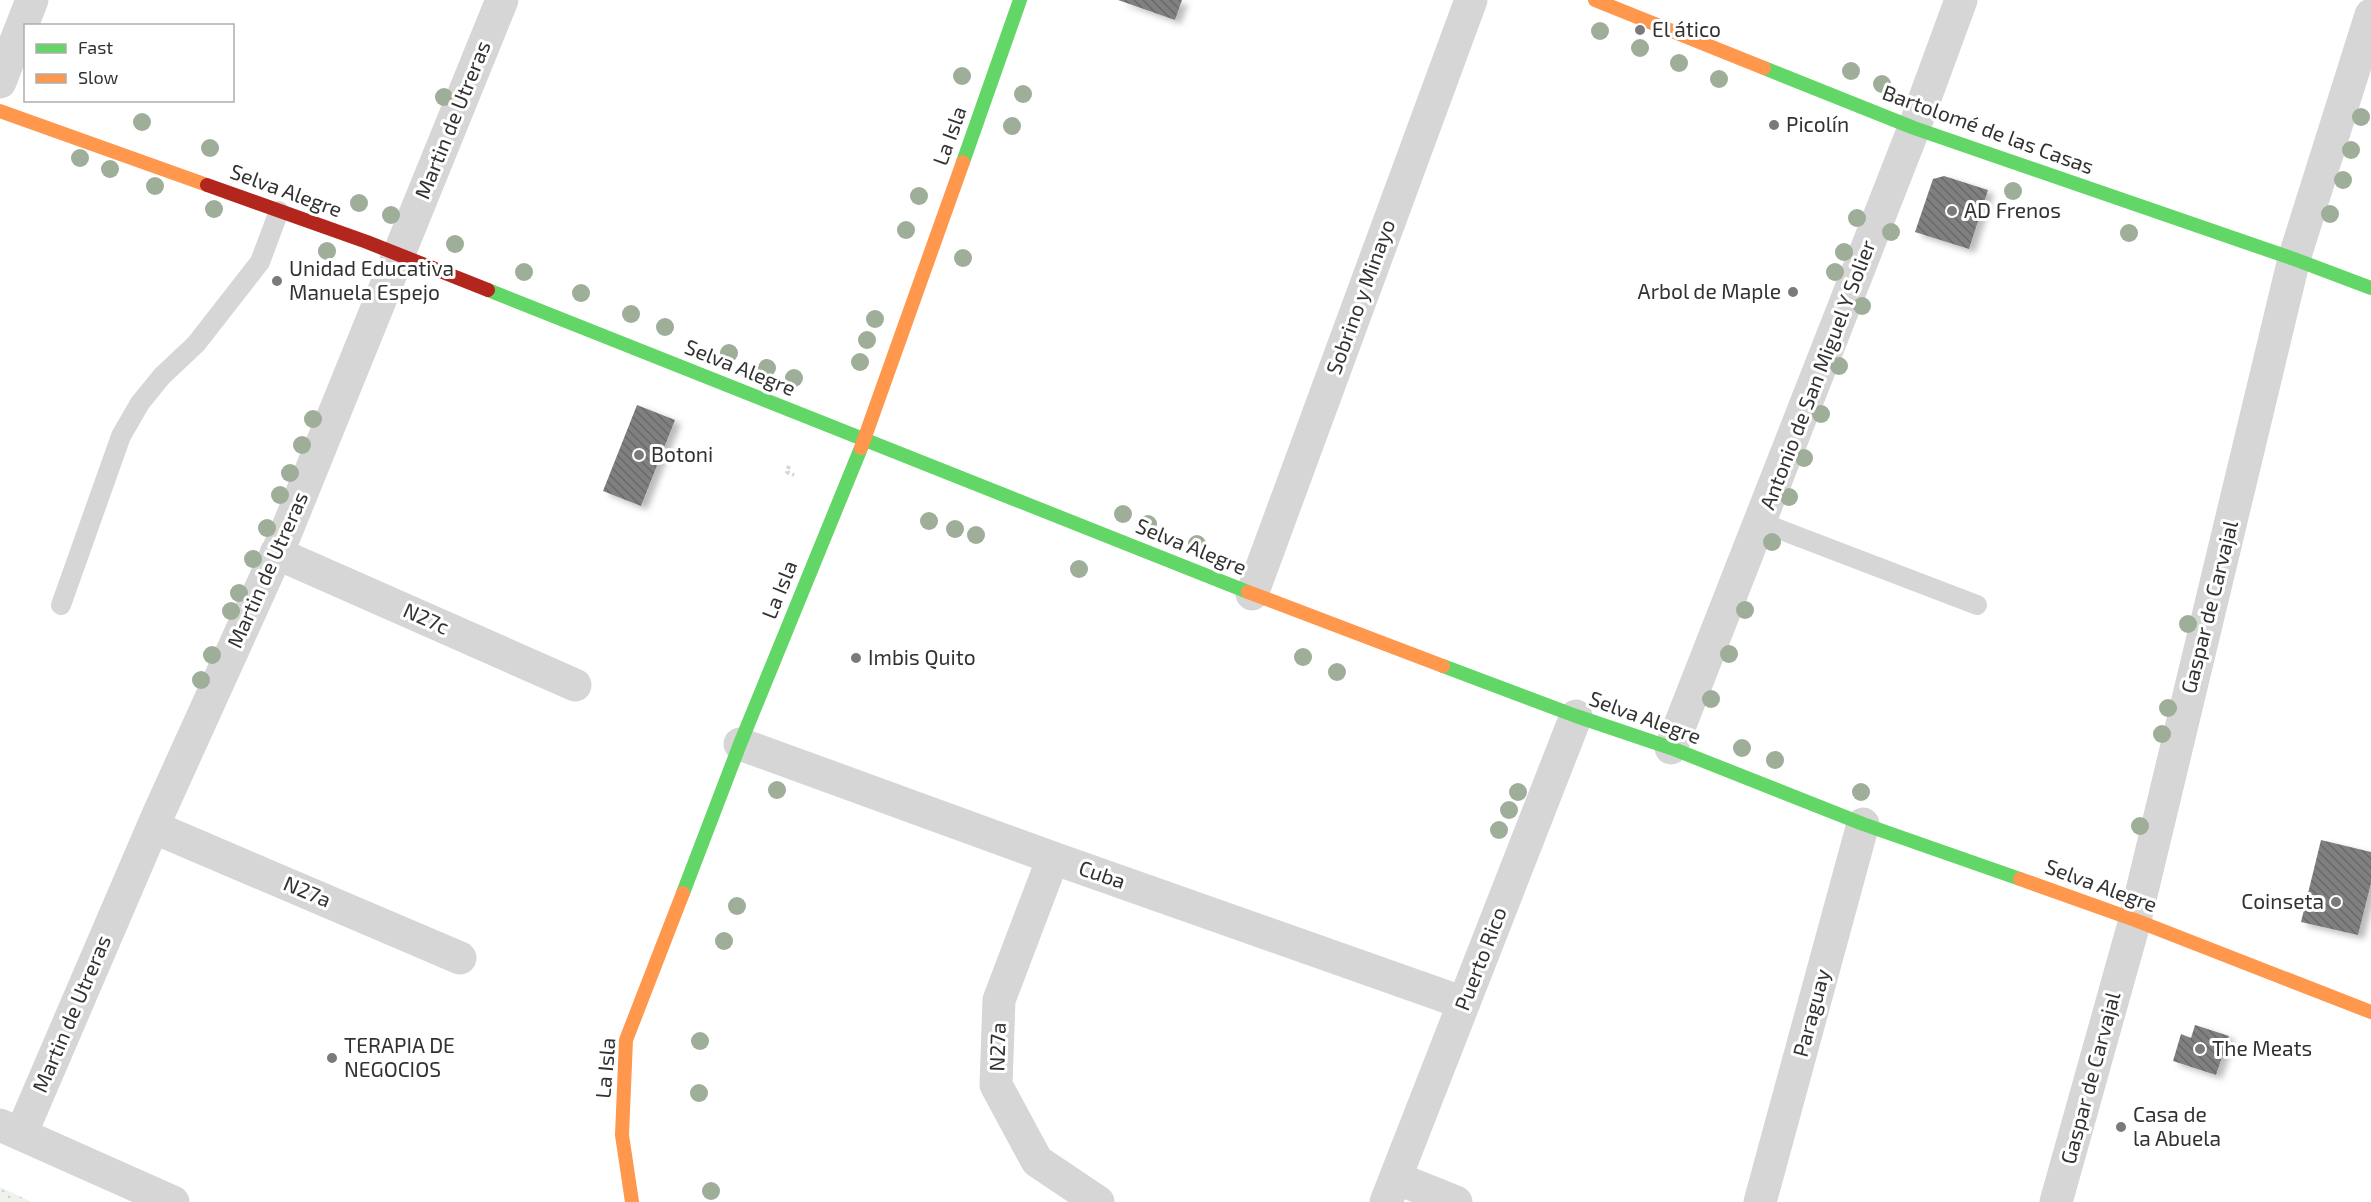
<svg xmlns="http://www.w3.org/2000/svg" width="2371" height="1202" font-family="'Exo 2',sans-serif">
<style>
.green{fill:url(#green-dots)}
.building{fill:url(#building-back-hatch);filter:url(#shadow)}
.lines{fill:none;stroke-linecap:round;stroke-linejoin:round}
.path{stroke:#d4d4d4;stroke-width:4;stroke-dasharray:3 3;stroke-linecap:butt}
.lane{stroke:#d6d6d6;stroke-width:20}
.street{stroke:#d6d6d6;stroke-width:33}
.fast{stroke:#63d668;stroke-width:14}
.slow{stroke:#ff974d;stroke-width:14}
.jam{stroke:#b3261e;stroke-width:14}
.tree{fill:#9eae98}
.poi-dot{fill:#7a7a7a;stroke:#fff;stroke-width:2}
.labels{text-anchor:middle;stroke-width:6;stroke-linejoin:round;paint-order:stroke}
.poi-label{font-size:21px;fill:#323232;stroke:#fff;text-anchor:start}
.street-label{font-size:21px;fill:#323232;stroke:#fff}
</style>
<defs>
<pattern id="green-dots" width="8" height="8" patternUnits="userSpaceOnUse" patternTransform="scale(1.5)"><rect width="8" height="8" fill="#f0f3ed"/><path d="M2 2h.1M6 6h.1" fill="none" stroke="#ced1cc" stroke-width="1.8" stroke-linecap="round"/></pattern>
<pattern id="building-back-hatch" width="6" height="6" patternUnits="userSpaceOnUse" patternTransform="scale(1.5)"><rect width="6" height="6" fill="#808080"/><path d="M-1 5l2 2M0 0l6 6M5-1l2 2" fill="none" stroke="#696969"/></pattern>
<filter id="shadow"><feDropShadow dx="6" dy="4" stdDeviation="3" flood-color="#0004"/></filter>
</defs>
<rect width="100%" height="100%" fill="#fff"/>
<!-- green -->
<path class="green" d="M0,1187l32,15h-32z"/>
<!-- building -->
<path class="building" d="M1118,0h64l-7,20z
M1944,176l44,14 -19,59 -54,-17 18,-53z
M637,405l38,15 -34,86 -38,-15z
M2321,840l50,12v31l-13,52 -57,-13z
M2195,1025l34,11 -13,39 -43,-14 8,-27 10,4z"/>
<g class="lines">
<!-- path -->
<path class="path" d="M789,466l-2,6 7,3"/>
<!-- lane -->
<path class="lane" d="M1760,522l217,83
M61,605l60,-169 19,-33 22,-27 34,-32 64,-82 19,-51"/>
<!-- street -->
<path class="street" d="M0,82l32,-82
M276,553l299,132
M1252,594l219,-594
M740,744l313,114 411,145
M1671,748l243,-620 47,-128
M153,827l307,131
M1053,858l-54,142 -3,85 41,76 61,41
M0,1125l173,77
M21,1134l137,-319 126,-278 218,-537
M1396,1178l60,24
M1386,1202l190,-486
M1760,1202l103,-378
M2056,1202l79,-282 159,-661 77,-244"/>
<!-- fast -->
<path class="fast" d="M1764,68l150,60 380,131 77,29
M963,162l57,-162
M488,290l760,302
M1443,666l133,50 95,32 192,76 157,55
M683,893l57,-149 121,-296"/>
<!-- slow -->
<path class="slow" d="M1595,0l169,68
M0,111l207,74
M861,448l102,-286
M1248,592l195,74
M2020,879l115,41 236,92
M632,1202l-10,-67 4,-95 57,-147"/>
<!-- jam -->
<path class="jam" d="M207,185l160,57 121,48"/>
</g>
<!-- trees -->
<g class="tree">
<circle cx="1600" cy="31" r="9"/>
<circle cx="1640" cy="48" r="9"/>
<circle cx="1679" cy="63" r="9"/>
<circle cx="1851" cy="71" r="9"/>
<circle cx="962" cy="76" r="9"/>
<circle cx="1719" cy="79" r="9"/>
<circle cx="1882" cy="84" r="9"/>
<circle cx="1023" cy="94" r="9"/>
<circle cx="444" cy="97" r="9"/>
<circle cx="2361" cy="117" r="9"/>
<circle cx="142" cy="122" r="9"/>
<circle cx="1012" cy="126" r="9"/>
<circle cx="210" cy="148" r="9"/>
<circle cx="2351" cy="150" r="9"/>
<circle cx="80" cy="158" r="9"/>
<circle cx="110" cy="169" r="9"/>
<circle cx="2343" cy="180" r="9"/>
<circle cx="155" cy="186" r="9"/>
<circle cx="2013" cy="191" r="9"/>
<circle cx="919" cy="196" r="9"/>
<circle cx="359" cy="203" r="9"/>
<circle cx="214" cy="209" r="9"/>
<circle cx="2330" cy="214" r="9"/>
<circle cx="391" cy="215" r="9"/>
<circle cx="1857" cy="218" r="9"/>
<circle cx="906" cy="230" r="9"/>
<circle cx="1891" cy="232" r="9"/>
<circle cx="2129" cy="233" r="9"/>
<circle cx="455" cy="244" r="9"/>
<circle cx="327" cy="251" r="9"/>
<circle cx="1844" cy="252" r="9"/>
<circle cx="963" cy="258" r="9"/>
<circle cx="524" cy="272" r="9"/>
<circle cx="1835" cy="272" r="9"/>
<circle cx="581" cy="293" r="9"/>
<circle cx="1862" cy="306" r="9"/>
<circle cx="631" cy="314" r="9"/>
<circle cx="875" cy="319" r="9"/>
<circle cx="665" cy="327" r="9"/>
<circle cx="867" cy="340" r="9"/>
<circle cx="729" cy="353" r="9"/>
<circle cx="860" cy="362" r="9"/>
<circle cx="1839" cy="366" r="9"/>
<circle cx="767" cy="368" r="9"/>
<circle cx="794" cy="378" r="9"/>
<circle cx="1821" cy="414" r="9"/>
<circle cx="313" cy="419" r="9"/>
<circle cx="302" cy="445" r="9"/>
<circle cx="1804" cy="458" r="9"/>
<circle cx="290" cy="473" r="9"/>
<circle cx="280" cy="495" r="9"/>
<circle cx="1789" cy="497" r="9"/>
<circle cx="1123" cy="514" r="9"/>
<circle cx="929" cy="521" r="9"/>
<circle cx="1148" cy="524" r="9"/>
<circle cx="267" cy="528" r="9"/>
<circle cx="955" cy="529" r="9"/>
<circle cx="976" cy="535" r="9"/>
<circle cx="1772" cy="542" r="9"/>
<circle cx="1197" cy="544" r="9"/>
<circle cx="253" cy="559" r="9"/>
<circle cx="1079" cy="569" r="9"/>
<circle cx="239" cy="593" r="9"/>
<circle cx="1745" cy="610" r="9"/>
<circle cx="231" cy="611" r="9"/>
<circle cx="2188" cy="624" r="9"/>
<circle cx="1729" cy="654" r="9"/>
<circle cx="212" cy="655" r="9"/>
<circle cx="1303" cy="657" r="9"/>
<circle cx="1337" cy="672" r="9"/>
<circle cx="201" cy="680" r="9"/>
<circle cx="1711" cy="699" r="9"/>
<circle cx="2168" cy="708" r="9"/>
<circle cx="2162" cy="734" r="9"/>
<circle cx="1742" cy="748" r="9"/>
<circle cx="1775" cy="760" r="9"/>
<circle cx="777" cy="790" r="9"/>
<circle cx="1518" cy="792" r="9"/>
<circle cx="1861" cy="792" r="9"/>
<circle cx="1509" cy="810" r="9"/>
<circle cx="2140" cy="826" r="9"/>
<circle cx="1499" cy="830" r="9"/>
<circle cx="737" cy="906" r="9"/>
<circle cx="724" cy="941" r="9"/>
<circle cx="700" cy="1041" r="9"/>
<circle cx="699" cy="1093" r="9"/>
<circle cx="711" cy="1191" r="9"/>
</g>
<!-- markers -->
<g class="poi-dot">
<circle cx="1640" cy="30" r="6"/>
<circle cx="1774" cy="125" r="6"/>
<circle cx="1952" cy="211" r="6"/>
<circle cx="277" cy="281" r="6"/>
<circle cx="1793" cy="292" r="6"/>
<circle cx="639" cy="455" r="6"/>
<circle cx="856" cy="658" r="6"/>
<circle cx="2336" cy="902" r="6"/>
<circle cx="2200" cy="1049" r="6"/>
<circle cx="332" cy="1058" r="6"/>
<circle cx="2121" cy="1127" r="6"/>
</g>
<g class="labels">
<!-- poi labels -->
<g class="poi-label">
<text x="1652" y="37">El ático</text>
<text x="1786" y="132">Picolín</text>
<text x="1964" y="218">AD Frenos</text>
<text x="289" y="276">Unidad Educativa<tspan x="289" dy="24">Manuela Espejo</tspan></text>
<text x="1781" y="299" text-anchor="end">Arbol de Maple</text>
<text x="651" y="462">Botoni</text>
<text x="868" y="665">Imbis Quito</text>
<text x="2324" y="909" text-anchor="end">Coinseta</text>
<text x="344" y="1053">TERAPIA DE<tspan x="344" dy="24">NEGOCIOS</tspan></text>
<text x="2212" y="1056">The Meats</text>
<text x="2133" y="1122">Casa de<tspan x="2133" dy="24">la Abuela</tspan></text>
</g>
<!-- street labels -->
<g class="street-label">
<text transform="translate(453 120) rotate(-68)" y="7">Martin de Utreras</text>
<text transform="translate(1988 130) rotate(20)" y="7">Bartolomé de las Casas</text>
<text transform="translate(950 136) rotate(-70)" y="7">La Isla</text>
<text transform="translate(286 191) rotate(20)" y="7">Selva Alegre</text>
<text transform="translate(1361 297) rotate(-70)" y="7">Sobrino y Minayo</text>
<text transform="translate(740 368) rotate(22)" y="7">Selva Alegre</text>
<text transform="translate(1818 375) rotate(-69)" y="7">Antonio de San Miguel Y Solier</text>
<text transform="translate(1191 547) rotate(22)" y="7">Selva Alegre</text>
<text transform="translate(268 570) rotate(-66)" y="7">Martin de Utreras</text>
<text transform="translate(780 590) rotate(-68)" y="7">La Isla</text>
<text transform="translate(2210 607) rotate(-76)" y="7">Gaspar de Carvajal</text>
<text transform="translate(426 619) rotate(24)" y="7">N27c</text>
<text transform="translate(1645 718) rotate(20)" y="7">Selva Alegre</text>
<text transform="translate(1102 875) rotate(19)" y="7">Cuba</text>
<text transform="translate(2101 886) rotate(20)" y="7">Selva Alegre</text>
<text transform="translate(307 892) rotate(23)" y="7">N27a</text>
<text transform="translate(1481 959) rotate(-69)" y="7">Puerto Rico</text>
<text transform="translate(1812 1013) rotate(-75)" y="7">Paraguay</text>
<text transform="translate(72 1014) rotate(-67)" y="7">Martin de Utreras</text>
<text transform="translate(998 1047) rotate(-88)" y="7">N27a</text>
<text transform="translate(606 1068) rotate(-85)" y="7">La Isla</text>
<text transform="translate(2091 1078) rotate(-75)" y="7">Gaspar de Carvajal</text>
</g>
</g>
<!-- legend -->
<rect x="24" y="24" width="210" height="78" fill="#ffffff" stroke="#adadad" stroke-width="1.5"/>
<rect x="36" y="44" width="30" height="9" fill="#63d668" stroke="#adadad" stroke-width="1.5"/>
<text x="78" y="54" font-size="18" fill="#323232">Fast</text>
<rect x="36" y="74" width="30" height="9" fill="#ff974d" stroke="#adadad" stroke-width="1.5"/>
<text x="78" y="84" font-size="18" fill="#323232">Slow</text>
</svg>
